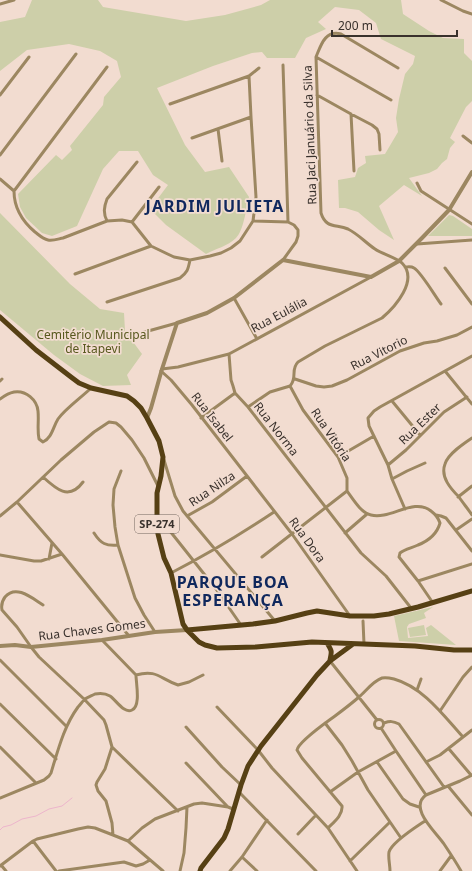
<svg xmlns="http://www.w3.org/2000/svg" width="472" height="871" font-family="'Noto Sans',sans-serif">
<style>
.green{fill:#cdcfa9}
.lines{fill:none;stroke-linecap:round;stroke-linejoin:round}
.stream{stroke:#edb5cc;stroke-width:1}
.minor{stroke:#9c8761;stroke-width:3}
.tertiary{stroke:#9c8761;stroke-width:4}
.primary{stroke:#564014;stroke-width:5}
.labels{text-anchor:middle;stroke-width:3.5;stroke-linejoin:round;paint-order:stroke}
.shield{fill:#f2dcd0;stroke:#70645d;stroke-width:1}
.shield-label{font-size:11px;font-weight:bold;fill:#39312c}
.street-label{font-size:12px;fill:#39312c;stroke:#f2dcd0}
.park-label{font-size:12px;fill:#57581d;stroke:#f2dcd0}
.district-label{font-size:16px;font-weight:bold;letter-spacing:1px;fill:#10285d;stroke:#f2dcd0}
</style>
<rect width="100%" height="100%" fill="#f2dcd0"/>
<!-- green -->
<path class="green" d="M32,0h66l5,7 83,14 39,-6 36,-10 9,-5h131l2,14 26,17 14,7 21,1v14l8,8v40l-6,6 -16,31 5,4 -5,6 -3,11 -5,4 -5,6 -8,4 -20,5 13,18 -18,-11 -25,21 15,34 -15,-10 -21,-18 -13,-4h-6l-1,-28 17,-3 3,-9 8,-5 -1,-7 20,-2 13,-22 -2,-14 3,-19 6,-25 8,-10 2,-8 -34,-17 -5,-16 -17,-13 -24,-3 -17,15 8,7 -20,9 -11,20h-28l-5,-6 -10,1 -39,13 -56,22 28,57 20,27 24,-5 20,30c-3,11 -5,33 -13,41 -8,8 -21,11 -30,16l-40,-29 -16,-16 18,-24 -15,-10 -15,-24h-19l-16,18 -26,57 -25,10 -10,-3 -16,-15 -6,-11 -2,-13 38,-39 6,5 10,-10 -2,-4 33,-41 1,-8 17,-20 -4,-16 -17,-10 -31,-7 -42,6 -27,21v-49l25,-5z
M0,213l70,71 30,25 24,4 1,18 17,23 -15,21 4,10 -28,1 -23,-12 -26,-19 -54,-45z
M449,215l4,1 19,13v7h-44z
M433,607l-9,6 2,5 -17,6 -2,3 1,11 20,-2 -2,-8 5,-3 25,20 -57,-4 -5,-25z
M424,625l2,10 -16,2 -2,-9z"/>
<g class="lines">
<!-- stream -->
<path class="stream" d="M0,830l3,-3 8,-2 11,-6 14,-3 13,-7 13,-3 10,-8"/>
<!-- minor -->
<path class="minor" d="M441,0l22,11 9,3
M0,4l14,-4
M316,57l75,43
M283,65l5,157
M0,95l29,-38
M317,95l34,19 21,11 5,4 2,5 1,16
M170,104l79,-28 10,-8
M351,114l3,57
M218,129l4,32
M463,136l9,7
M192,138l59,-21
M0,155l76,-101
M0,179l14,12c0,17 8,30 21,41 4,3 8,7 13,8 5,1 10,-1 15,-2l44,-17 15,-1 10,2 19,24 23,11 16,3 20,-4 11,-3 10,-5 9,-7 13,-20 3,-24 -5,-80 -2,-41
M417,183l4,8 51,33
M14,191l93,-124
M107,221c-4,-8 -3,-14 0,-22l30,-37
M253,221l35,1 6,3 4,5v6l-2,6 -13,18
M132,222l27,-35
M417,244l55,-4
M405,267c3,0 6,-1 9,1 7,4 21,28 27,36
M445,268l27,36
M75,274l76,-28
M234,298l23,41
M107,302l73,-24c8,-6 8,-9 10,-18
M132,336l9,-3 36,-10
M229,354l2,26 2,6 2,7 13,14 113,146 25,23 25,32
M162,369l16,-2 51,-13 142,-77
M161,371l10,9 21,25 100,129 58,82
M445,371l27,33
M295,379l21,7 8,1 8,-1 15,-6 53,-29 24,-8 13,-2 20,-6 15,-8
M0,381l2,-2
M290,386c8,-9 0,-16 8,-24l27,-16 57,-28c13,-11 37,-38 20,-55 -5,-5 -20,-9 -27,-14 -9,-6 -17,-15 -27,-20 -12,-5 -22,0 -27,-16l-5,-156c5,-12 9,-27 25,-23l57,34
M290,386l13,24 35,47 9,21v13c6,8 14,22 24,24 19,5 43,-18 60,-4 4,3 7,6 9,12 -3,11 -12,18 -22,22 -6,3 -13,4 -18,8l-1,4 19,24 15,22
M0,399c4,-3 9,-6 14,-7 12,-2 23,8 24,19 1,10 -1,19 1,28l4,3c9,-4 10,-15 15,-23 7,-10 24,-22 33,-31
M392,401l28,34
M248,407l22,-15 20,-6
M201,418l34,-25
M472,438c-9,6 -24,16 -27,26 -5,13 6,25 14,33 4,6 9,12 13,18
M338,457l36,-21
M164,460l11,36 8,15 92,110
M388,465l18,-15 38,-38 23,-15
M121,471l-7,18 -1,16 2,22 3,18 17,53 9,17 11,17
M43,477c13,12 26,24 40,5
M392,479l15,-8 18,-8
M458,497l14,-11
M17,502l45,52 67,82
M405,509l-13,-30 -4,-14 -19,-39 -1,-8 6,-7 6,-4 92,-51
M436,515l5,1 5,2 26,33
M0,516l17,-14 44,-42 33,-28 15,-10 7,1 5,4 11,13 12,18 14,28
M158,516l58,73 25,36
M187,516l25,-14 35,-26
M456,530l16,-11
M94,533c7,11 12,13 24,12
M345,533l22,-19
M0,555l34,6h7l21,-7
M262,557l85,-66
M49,559l3,-16
M171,573c35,-18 70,-39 103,-61
M418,581l54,-17
M2,610l15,17 14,20 8,10 45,42 20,21 2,5 6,22 -7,22 -8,13 -1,3 2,6 8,10 6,22 1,12
M2,610c-1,-5 0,-9 3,-13 11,-13 27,1 38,8
M363,621l1,23
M0,660l66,66
M330,661l47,59
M136,675c21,-6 24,4 42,10l11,-3 14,-7
M417,690l4,-11
M0,704l56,55
M217,707l41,43 14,18 56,60 29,43
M440,711l23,-34 9,-10
M374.5 724a4.5 4.5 0 1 1 9 0a4.5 4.5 0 1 1-9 0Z
M325,723l17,22 10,16 16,29 33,48
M384,723c6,-2 9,-2 15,1l45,63
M186,727l36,40 19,18
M381,728l15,23 30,44
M0,747l36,36
M112,747l66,64
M449,749l22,26
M377,762l26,37 7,5 9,3
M426,762l14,-7 32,-25
M186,763l41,43
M448,786l24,29
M239,792l77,79
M330,792l28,-20 38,-21
M0,798l44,-18 5,-4 2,-3c7,-23 13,-47 27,-66 2,-2 4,-5 6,-7 3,-3 7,-4 11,-6 5,-1 10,-1 15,2 6,4 14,18 22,14 9,-4 4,-27 4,-35l-34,-35
M328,828c6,-6 15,-13 14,-22l-40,-48 -5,-8c2,-9 30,-28 38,-34 8,-6 16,-12 24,-19 7,-6 14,-16 23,-19 4,-1 8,0 12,1 29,8 50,37 69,58
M298,834l18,-19
M33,841l23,30
M128,841l14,-13 13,-9 39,-15 8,-1 26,4 5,2
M242,857l15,14
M350,861l40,-39
M1,865l5,6
M0,866l33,-25 4,-2 41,-10 10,-2 7,1 18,7 15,6 35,30
M59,871l65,-9 12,4 7,-2 7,-4
M180,871l4,-18 2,-25 1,-21
M230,871l12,-14 25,-37
M390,871c0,-6 -2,-13 -1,-19 3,-10 27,-25 36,-31
M440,871l11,-15
M461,871c-5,-9 -11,-18 -17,-27 -8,-12 -36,-36 -18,-49l34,-14 12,-6"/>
<!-- tertiary -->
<path class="tertiary" d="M147,418l4,-10 11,-39 15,-46 30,-10 27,-15 49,-38 88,17 28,-16 23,-23 27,-28 23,-38
M0,646l15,-1 16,2 71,-7 53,-8 32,-2"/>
<!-- primary -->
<path class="primary" d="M0,317l36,33 35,27 8,6 12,5 36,8 7,5 7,7 6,10 12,23 4,16 -2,19 -4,17v31l1,10 6,24 7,15 12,51 4,6 12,12 6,3 12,3 39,-1 56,-5 103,4 39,4h18
M187,630l66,-6 22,-3 32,-8 10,-2 33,5h24l15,-2 29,-7 54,-16
M327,643c5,8 5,8 3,17
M200,871l1,-3 23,-30 4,-9 13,-44 7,-19 13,-20 56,-71 13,-14 23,-17"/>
</g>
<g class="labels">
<!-- shield labels -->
<rect class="shield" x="135" y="515" width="44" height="18" rx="3"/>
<g class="shield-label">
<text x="157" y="528">SP-274</text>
</g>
<!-- street labels -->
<g class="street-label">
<text transform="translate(310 135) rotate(-92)" y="4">Rua Jaci Januário da Silva</text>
<text transform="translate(279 315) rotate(-28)" y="4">Rua Eulália</text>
<text transform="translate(379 353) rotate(-27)" y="4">Rua Vitorio</text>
<text transform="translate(212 417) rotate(52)" y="4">Rua Isabel</text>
<text transform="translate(420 424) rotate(-44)" y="4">Rua Ester</text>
<text transform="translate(276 429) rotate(52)" y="4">Rua Norma</text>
<text transform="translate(331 435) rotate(56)" y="4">Rua Vitória</text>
<text transform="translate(212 489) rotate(-34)" y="4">Rua Nilza</text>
<text transform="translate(307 540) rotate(54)" y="4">Rua Dora</text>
<text transform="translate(92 630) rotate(-7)" y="4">Rua Chaves Gomes</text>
</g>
<!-- park labels -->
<g class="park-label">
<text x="93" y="339">Cemitério Municipal<tspan x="93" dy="14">de Itapevi</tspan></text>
</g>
<!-- district labels -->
<g class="district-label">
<text x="215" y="212">JARDIM JULIETA</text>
<text x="233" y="588">PARQUE BOA<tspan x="233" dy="18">ESPERANÇA</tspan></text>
</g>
</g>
<!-- scale -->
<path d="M332 30v6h125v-6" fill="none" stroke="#39312c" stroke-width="2"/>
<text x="338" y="30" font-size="12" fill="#39312c" stroke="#f2dcd0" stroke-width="3" paint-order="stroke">200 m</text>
</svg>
